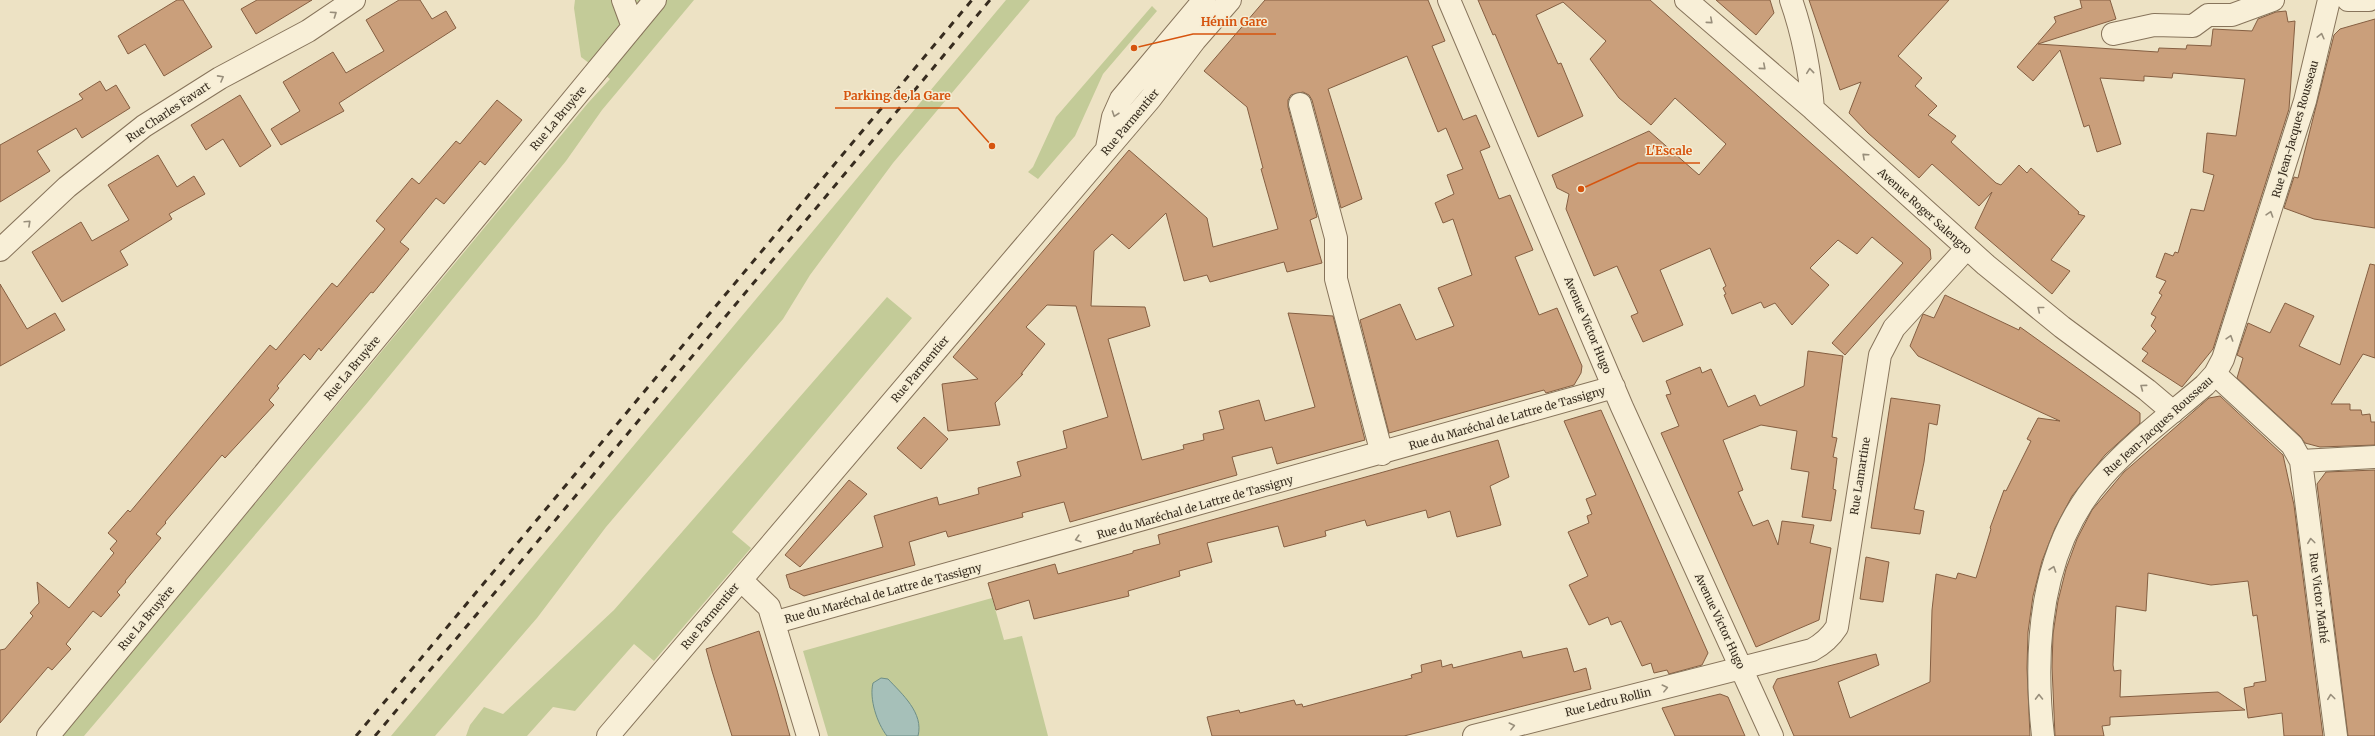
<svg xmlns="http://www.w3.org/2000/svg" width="2375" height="736" font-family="Merriweather,serif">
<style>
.green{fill:#c3cb98}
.water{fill:#a6c0b9;stroke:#6d8e87}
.building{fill:#ca9f7b;stroke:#855f42}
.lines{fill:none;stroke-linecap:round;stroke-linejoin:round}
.minor-casing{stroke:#87745b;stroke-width:24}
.minor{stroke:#f8efd7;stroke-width:22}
.rail{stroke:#372c1f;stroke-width:3;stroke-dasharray:7 7;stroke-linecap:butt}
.oneway{stroke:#988e7b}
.labels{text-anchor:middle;stroke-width:3;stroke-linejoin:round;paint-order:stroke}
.street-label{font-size:11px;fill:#372c1f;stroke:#f4ecd3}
.leader{fill:none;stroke:#d6540e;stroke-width:1.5}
.callout-dot{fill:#d6540e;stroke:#f4ecd3;stroke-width:1.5}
.callout-label{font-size:12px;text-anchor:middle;font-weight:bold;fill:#d6540e;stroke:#f4ecd3;stroke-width:3;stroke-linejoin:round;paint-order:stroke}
</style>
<rect width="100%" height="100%" fill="#ede2c4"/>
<!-- green -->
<path class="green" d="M575,0h119l-92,110 -36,51 -198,241 -284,334h-22l526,-633 22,-24 -29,-22 -7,-49z
M1006,0h24l-137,163 -83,112 -27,44 -177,208 -69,91 -102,118h-44z
M1152,6l5,5 -54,63 -28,62 -37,43 -10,-7 5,-5 23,-50z
M887,297l25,21 -180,214 19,16 -97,113 -20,-17 -59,67 -22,-4 -26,29h-61l4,-11 14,-18 19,7 111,-104z
M992,598l12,42 18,-4 26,100h-220l-25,-85z"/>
<!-- water -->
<path class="water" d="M881,678l7,1c14,15 36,34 30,57h-31c-10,-13 -18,-37 -14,-53z"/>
<!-- building -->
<path class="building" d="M177,0h6l29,47 -48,29 -19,-32 -17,10 -10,-18z
M257,0h55l-56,34 -15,-25z
M399,0h21l12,19 14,-8 10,17 -117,75 5,8 -63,34 -10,-16 29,-18 -17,-29 50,-30 13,21 38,-22 -18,-31z
M1265,0h163l17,41 -13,5 31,74 13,-5 14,32 -10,4 19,48 11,-4 23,55 -18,7 24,58 18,-7 25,58 -1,7 -7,12 -28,8 -2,-3 -155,43 -29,-113 40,-16 16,36 38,-14 -16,-38 34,-13 -19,-56 -10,4 -8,-20 19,-9 -7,-19 16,-6 -17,-41 -8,4 -31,-76 -79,33 34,110 -21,9 -29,-108 -3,-5 -6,-3 -12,3 -3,5v7l29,110 -7,3 12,43 -35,9 -3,-10 -74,20 -3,-7 -23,6 -18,-68 -37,36 -17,-15 -18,17 -3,55 54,1 5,19 -42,13 34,121 42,-11 -1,-4 21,-5 -1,-6 21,-5 -5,-18 40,-11 6,21 50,-14 -27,-94 45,3 32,124 -88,24 -5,-17 -40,10 5,18 -167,47 -6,-20 -42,11 1,4 -75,20 -2,-6 -37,11 6,23 -111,31 -14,-8 -4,-13 97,-28 -9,-31 63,-19 2,8 40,-11 -1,-6 43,-12 -4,-14 50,-14 -4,-17 45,-14 -32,-111 -29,-1 -21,22 19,17 -24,30h2l-28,29 5,22 -52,6 -6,-47 36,-5 -25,-22 176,-207 78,68 6,29 65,-18 -17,-60 2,-1 -16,-61 -43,-36z
M1478,0h172l280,249 1,10 -86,96 -13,-12 71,-80 -31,-26 -15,17 -19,-14 -28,28 19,17 -37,40 -17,-22 -11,5 -3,-6 -29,12 -8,-19 2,-1 -3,-6 3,-2 -16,-38 -50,22 23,55 -40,17 -12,-26 7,-3 -21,-47 -23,10 -28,-67 3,-15 -12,-6 -5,-13 97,-44 50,44 27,-31 -51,-46 -24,27 -32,-27 -29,-39 16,-18 -43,-39 -27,13 22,49 3,-1 22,53 -45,21 -43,-103 -2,1z
M1716,0h54l4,13 -18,22z
M1809,0h140l-51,56 24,22 -7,8 22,20 -9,9 28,21 -5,6 45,41 5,2 18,-20 8,8 4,-5 48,44 -1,2 7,2 -34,44 19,11 -18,23 -77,-66 17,-36 -13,14 -47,-42 -13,14 -51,-45 -19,-20 12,-31 -21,8z
M2080,0h30l6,19 -78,25 120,8 1,-4 27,1 1,-4 24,1 2,-17 39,2 6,-12 18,-7 10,-1 2,11 7,-1 -6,88 -76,240 -31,38 -40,-26 6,-8 -6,-4 14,-18 -5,-5 5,-9 -5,-3 11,-19 -3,-2 7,-12 -10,-4 9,-24 8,3 2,-4 3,1 13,-44 13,2 10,-36 -11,-3 4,-39 29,3 9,-57 -72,-6 -1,5 -28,-2v5l-44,-3 21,66 -24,8 -8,-27 -5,2 -24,-77 -27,31 -16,-14 39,-45 -2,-5 28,-9z
M2375,19v209l-61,-9 -30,-11 10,-31 4,1 36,-143 6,-6z
M100,81l6,10 10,-6 14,23 -48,30 -6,-10 -39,23 13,20 -50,31v-57l83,-46 -4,-5z
M240,95l31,51 -31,21 -17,-28 -17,11 -15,-25z
M497,100l25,20 -37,45 -5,-4 -36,43 -8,-6 -36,44 9,7 -36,44 -2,-1 -50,59 -2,-3 -9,12 -6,-6 -27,32 2,2 -10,12 5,5 -49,53 -3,-3 -57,67 1,1 -10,11 5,4 -36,43 1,1 -9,10 3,3 -19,22 -8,-6 -27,33 5,5 -19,21 -4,-3 -48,56v-73l5,-1 28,-33 -3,-3 9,-10 -2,-21 32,26 45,-55 -4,-4 7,-8 -9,-8 20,-23 2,2 140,-167 6,5 56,-67 5,4 48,-58 -9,-8 36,-43 7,6 37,-43 4,3z
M158,155l19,32 17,-11 11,18 -36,20 3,5 -52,32 8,14 -66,37 -30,-50 49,-30 11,19 37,-21 -21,-35z
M2370,264l5,1v93l-12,-4 -32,50h19v6h11l1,5 8,-1 1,8h4v23l-55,2 -15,-4 -5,-7 -63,-58 6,-20 -6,-3 11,-32 22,10 15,-30 29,13 -15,30 41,19z
M0,284l27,45 28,-16 10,17 -65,36z
M1945,295l74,35 1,-3 120,86v10l-35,32 -33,41 -17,32 -13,33 -9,35 -5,36 -1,36 3,68h-236l-21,-49 4,-8 99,-25 3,11 -41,17 12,36 80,-36 2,-72 4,-36 20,5 2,-6 18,5 15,-49 -1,-1 14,-38 2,1 25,-50 -4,-2 11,-21 22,3 -142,-65 -8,-10 13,-32 11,4z
M1808,351l35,5 -11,81 5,1 -4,19 4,1 -4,31 3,1 -5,31 -29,-4 7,-45 -18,-3 6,-38 -36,-6 -38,15 20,50 -5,2 15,34 15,-6 10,25 4,-24 32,4 -4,18 21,5 -12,72 -63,27 -95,-214 18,-7 -13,-31 5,-1 -5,-13 34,-14 2,6 9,-4 17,38 27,-12 5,11 44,-20z
M2220,396l63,59 11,50 29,231h-39l-2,-23 -34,5 -4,-30 10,-2v-3l12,-2 -9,-66 -4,1 -5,-35 -37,4 -63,-12 -2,38 -30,-5 -3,59 1,6 7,-1 -1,27 98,-5 27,18 -135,7v8l-8,1 2,10h-49l-3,-69 1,-33 5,-33 8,-32 11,-30 15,-29 32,-38 85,-74z
M1891,398l49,7 -3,20 -8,-2 -5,39 -10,47 10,2 -4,23 -49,-6z
M1601,410l107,243 -6,12 -33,9 -2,-4 -13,3 -3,-10 -9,3 -21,-45 -10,4 -3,-8 -19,8 -20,-40 19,-9 -20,-44 21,-9 -2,-7 5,-2 -6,-15 10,-4 -32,-74z
M924,417l24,22 -27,30 -24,-21z
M1498,440l11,37 -19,9 11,39 -44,12 -7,-26 -22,7 -2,-8 -59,16 -2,-6 -40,11 1,5 -42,11 -6,-21 -71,17 5,19 -33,9 1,5 -52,15 1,5 -95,23 -5,-19 -33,10 -8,-27 67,-19 3,10 75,-21v-2l27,-7 -2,-9z
M2375,470v266h-27l-31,-252 9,-12z
M849,480l18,14 -67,73 -15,-12z
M1866,557l23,5 -6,40 -23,-3z
M759,631l18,59 13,46h-58l-20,-65 -6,-22z
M1567,648l7,24 12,-4 5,21 -187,47h-192l-5,-19 32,-7 1,3 54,-13 2,5 6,-1 1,3 109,-29 -1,-3 11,-3 -1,-7 20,-5 1,7 10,-3 1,4 68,-17 2,7z
M1720,694l8,3 17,39h-70l-13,-28z"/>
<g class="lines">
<defs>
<path id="minor" d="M623,0l10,27
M1449,0l173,407 150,329
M1686,0l127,109 173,156 76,62 85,63 26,22
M1791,0c13,37 19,71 22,109
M2348,0h21
M2113,34l41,-9 39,1 15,-11h24l41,-15
M1300,104l36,134v41l46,175
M1107,148l6,-31 8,-18 83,-99
M0,250l67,-63 77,-61 76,-48 88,-47 46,-31
M2215,374l77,71 9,16 35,275
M2301,461l74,-4
M741,580l28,27 39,129
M776,622l838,-235
M48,736l607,-736
M608,736l542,-637 45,-59 35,-40
M1474,736l338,-86c11,-6 18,-12 25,-23l43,-272 14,-27 72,-79
M2043,736c-10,-90 -3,-190 60,-260 30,-34 68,-62 102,-91l10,-11 8,-15 82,-258 24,-101"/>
</defs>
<!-- minor casing -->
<use href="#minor" class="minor-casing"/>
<!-- minor -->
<use href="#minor" class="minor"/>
<!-- rail -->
<path class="rail" d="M356,736l616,-736
M375,736l615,-736"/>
</g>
<!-- one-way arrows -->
<defs><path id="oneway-chevron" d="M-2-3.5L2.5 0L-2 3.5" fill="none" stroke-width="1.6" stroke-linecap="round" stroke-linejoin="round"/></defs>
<g class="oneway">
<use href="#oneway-chevron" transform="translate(334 14) rotate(-34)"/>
<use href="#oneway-chevron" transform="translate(1710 21) rotate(41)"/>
<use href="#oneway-chevron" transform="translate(2321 36) rotate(-76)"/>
<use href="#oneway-chevron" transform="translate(1763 67) rotate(41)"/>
<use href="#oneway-chevron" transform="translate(1810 71) rotate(-96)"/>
<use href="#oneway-chevron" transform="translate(221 78) rotate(-29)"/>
<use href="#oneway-chevron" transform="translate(1115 114) rotate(109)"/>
<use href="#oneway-chevron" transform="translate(1865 156) rotate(-138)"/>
<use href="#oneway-chevron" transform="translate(2270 214) rotate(-72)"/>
<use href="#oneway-chevron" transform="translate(28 223) rotate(-43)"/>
<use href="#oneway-chevron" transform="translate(2040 309) rotate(-141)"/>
<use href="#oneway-chevron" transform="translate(2230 338) rotate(-72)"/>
<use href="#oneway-chevron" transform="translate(2143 387) rotate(-143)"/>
<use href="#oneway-chevron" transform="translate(1078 539) rotate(164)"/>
<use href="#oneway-chevron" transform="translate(2311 541) rotate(-97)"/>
<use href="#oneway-chevron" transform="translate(2053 569) rotate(-71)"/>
<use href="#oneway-chevron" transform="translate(1665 688) rotate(-14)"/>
<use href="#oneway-chevron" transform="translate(2039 697) rotate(-91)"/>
<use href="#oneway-chevron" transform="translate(2331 697) rotate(-97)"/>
<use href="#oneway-chevron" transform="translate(1512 726) rotate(-14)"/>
</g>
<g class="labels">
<!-- street labels -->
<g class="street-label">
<text transform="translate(168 112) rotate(-34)" y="4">Rue Charles Favart</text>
<text transform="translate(558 118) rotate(-50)" y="4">Rue La Bruyère</text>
<text transform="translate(1130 122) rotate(-50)" y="4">Rue Parmentier</text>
<text transform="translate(2295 129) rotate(-74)" y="4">Rue Jean-Jacques Rousseau</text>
<text transform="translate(1925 211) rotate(42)" y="4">Avenue Roger Salengro</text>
<text transform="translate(1588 325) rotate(67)" y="4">Avenue Victor Hugo</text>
<text transform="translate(352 368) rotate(-50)" y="4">Rue La Bruyère</text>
<text transform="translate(920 369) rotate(-50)" y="4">Rue Parmentier</text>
<text transform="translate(1507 418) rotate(-16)" y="4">Rue du Maréchal de Lattre de Tassigny</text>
<text transform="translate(2158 426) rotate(-42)" y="4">Rue Jean-Jacques Rousseau</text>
<text transform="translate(1860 476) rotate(-81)" y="4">Rue Lamartine</text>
<text transform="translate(1195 507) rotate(-16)" y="4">Rue du Maréchal de Lattre de Tassigny</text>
<text transform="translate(883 593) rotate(-15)" y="4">Rue du Maréchal de Lattre de Tassigny</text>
<text transform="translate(2319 598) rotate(83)" y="4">Rue Victor Mathé</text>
<text transform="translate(710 616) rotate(-50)" y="4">Rue Parmentier</text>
<text transform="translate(146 618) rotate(-50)" y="4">Rue La Bruyère</text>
<text transform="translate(1720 621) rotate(65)" y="4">Avenue Victor Hugo</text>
<text transform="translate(1608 702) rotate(-14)" y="4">Rue Ledru Rollin</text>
</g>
</g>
<!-- callouts -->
<path class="leader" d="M1134 48L1193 34H1276M992 146L958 108H835M1581 189L1638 163H1700"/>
<g class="callout-dot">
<circle cx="1134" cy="48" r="4"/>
<circle cx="992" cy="146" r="4"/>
<circle cx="1581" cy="189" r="4"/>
</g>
<g class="callout-label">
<text x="1234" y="26">Hénin Gare</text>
<text x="897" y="100">Parking de la Gare</text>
<text x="1669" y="155">L'Escale</text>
</g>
</svg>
